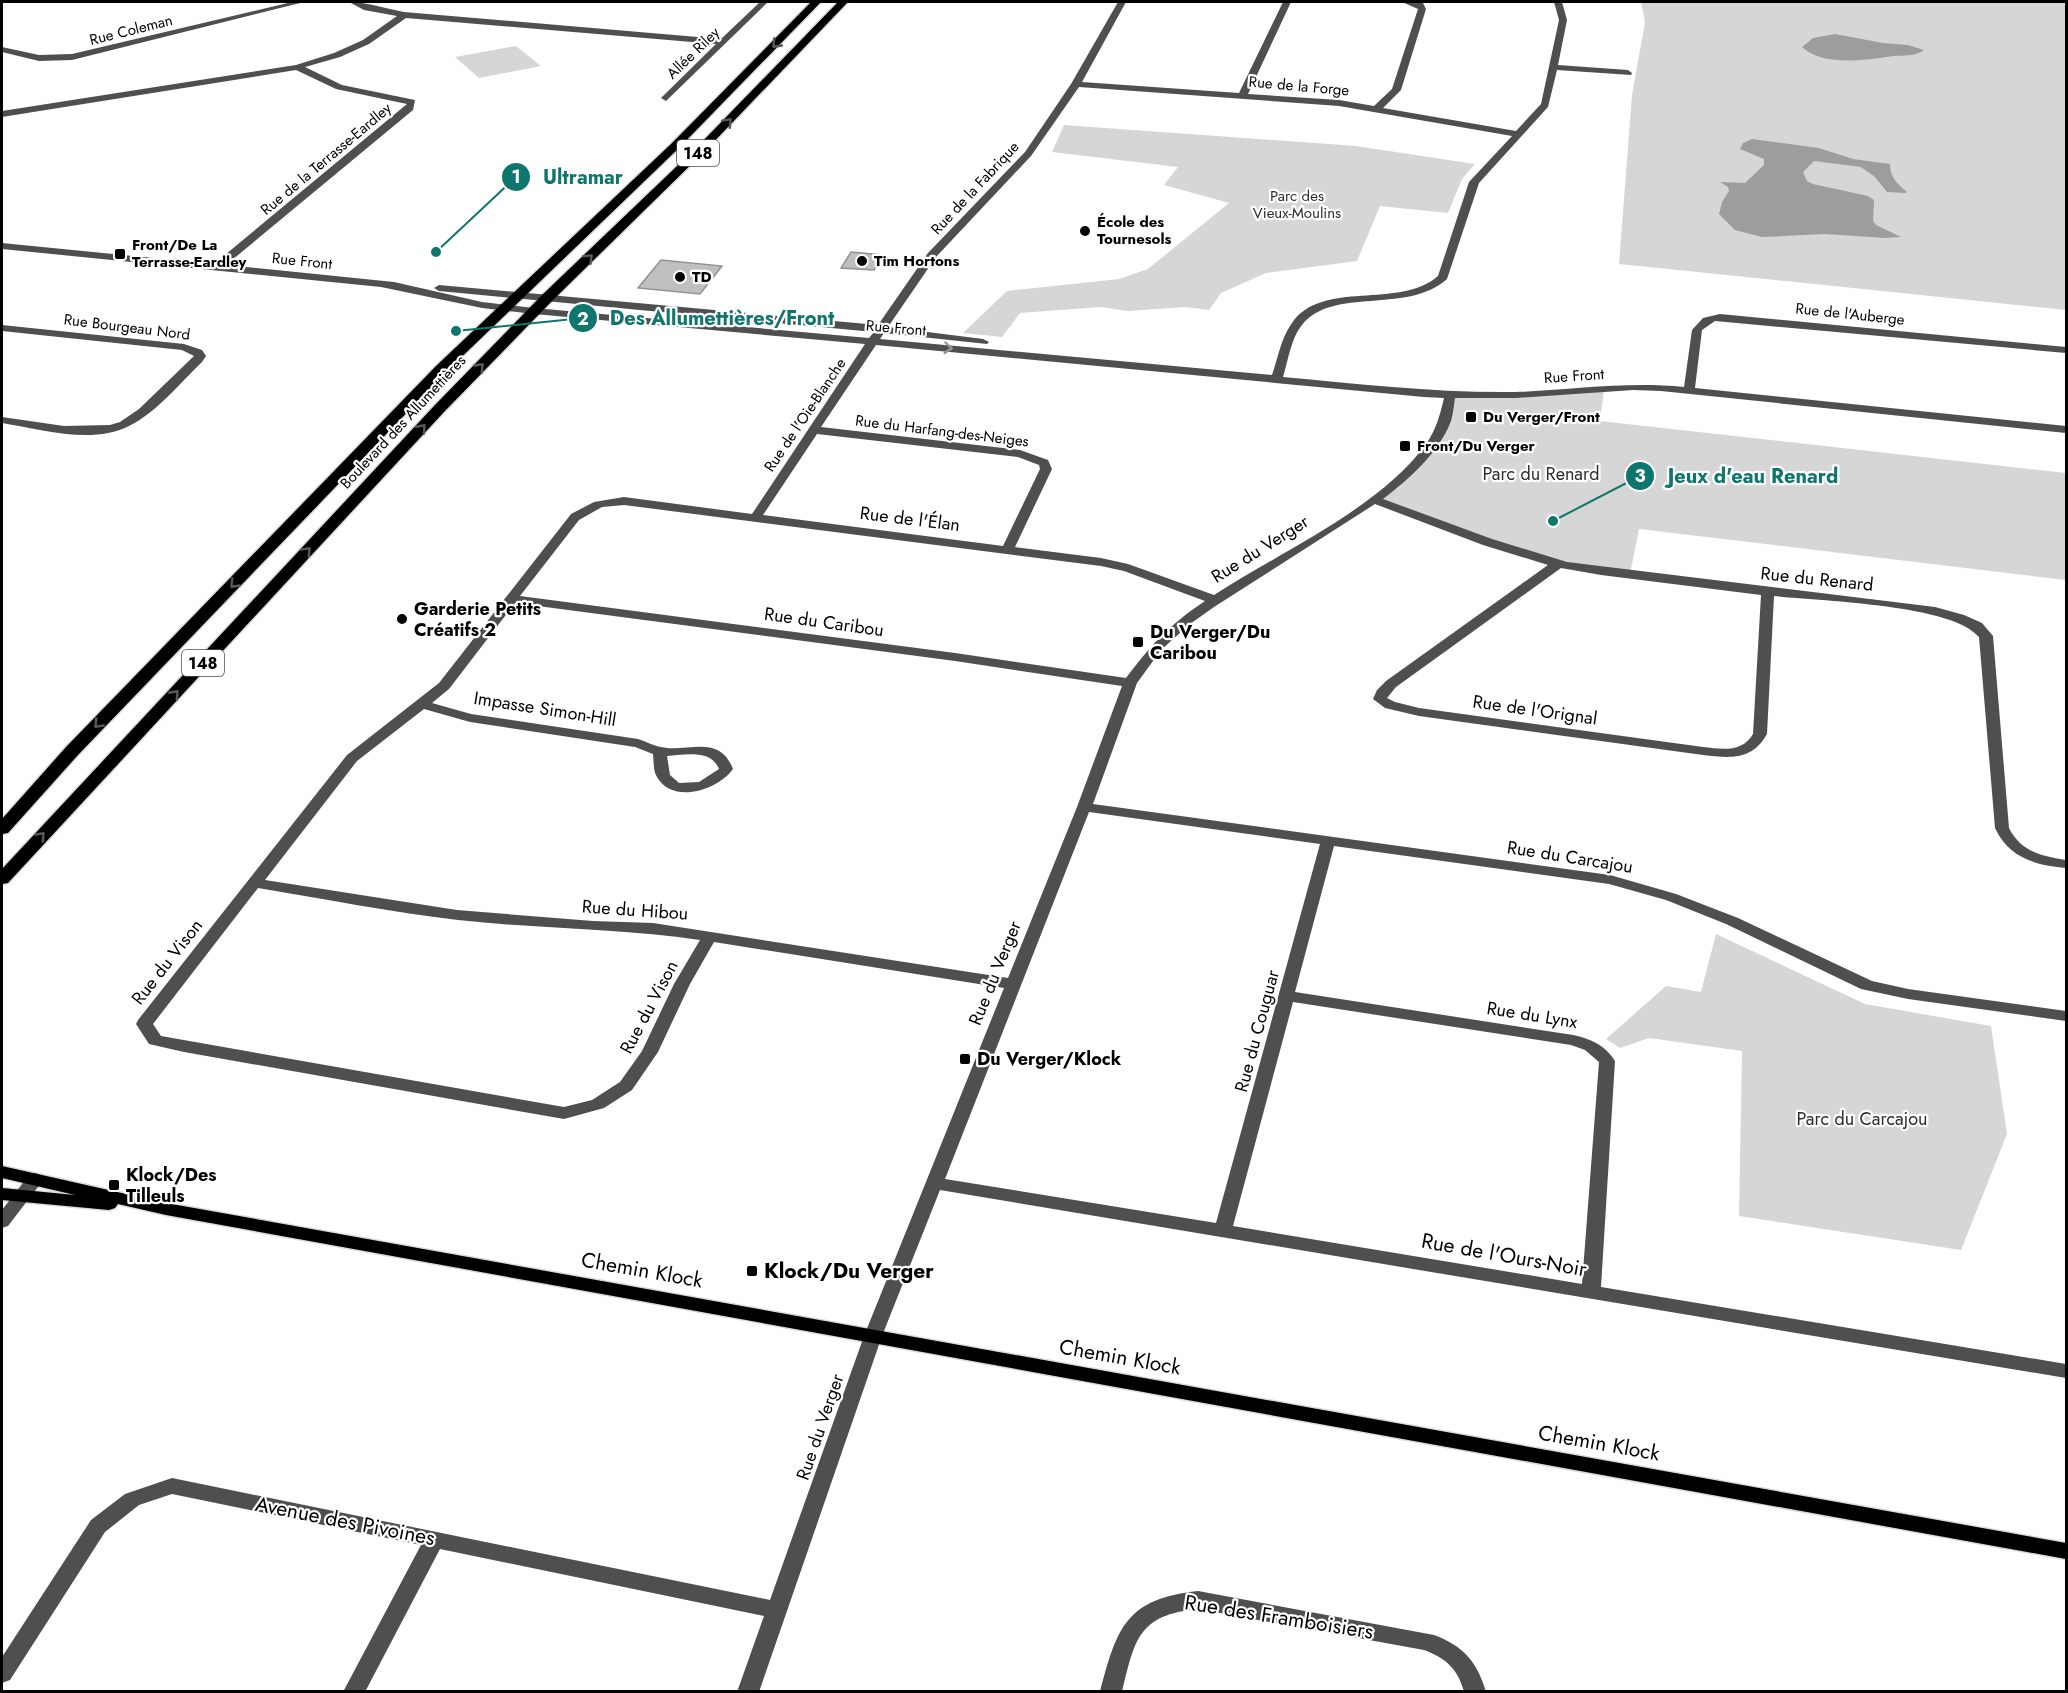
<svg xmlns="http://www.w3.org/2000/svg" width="2068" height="1693" font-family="Jost,sans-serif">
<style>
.green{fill:#d6d6d6}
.water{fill:#9d9d9d}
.building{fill:#bfbfbf;stroke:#939393;stroke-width:1.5}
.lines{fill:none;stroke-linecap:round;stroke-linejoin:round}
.major-casing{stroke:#dbdbdb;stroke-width:3}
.highway-casing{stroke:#dbdbdb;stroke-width:3}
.minor{fill:#4f4f4f;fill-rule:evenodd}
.major{fill:#000;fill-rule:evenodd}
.highway{fill:#000;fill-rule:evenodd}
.oneway{stroke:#595959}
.oneway2{stroke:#959595}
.poi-dot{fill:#000;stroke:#fff;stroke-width:2}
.labels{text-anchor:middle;stroke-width:4.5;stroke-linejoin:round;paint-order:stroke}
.far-street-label{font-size:15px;fill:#000;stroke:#fff}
.far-park-label{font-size:15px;fill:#2d2d2d;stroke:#fff}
.far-poi-label{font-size:15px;font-weight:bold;fill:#000;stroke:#fff;text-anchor:start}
.shield{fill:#fff;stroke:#4c4c4c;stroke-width:1.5}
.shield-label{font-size:16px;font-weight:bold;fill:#000}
.park-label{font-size:18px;fill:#2d2d2d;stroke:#fff}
.street-label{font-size:18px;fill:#000;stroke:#fff}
.poi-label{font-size:18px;font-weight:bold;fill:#000;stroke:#fff;text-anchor:start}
.near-street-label{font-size:21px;fill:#000;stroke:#fff}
.near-poi-label{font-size:21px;font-weight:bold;fill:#000;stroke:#fff;text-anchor:start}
.leader{fill:none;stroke:#0f766e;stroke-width:2}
.callout-dot{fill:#0f766e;stroke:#fff;stroke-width:2}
.mark-label{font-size:18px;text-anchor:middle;font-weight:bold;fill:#fff}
.callout-label{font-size:20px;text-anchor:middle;font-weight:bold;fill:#0f766e;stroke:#fff;stroke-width:4.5;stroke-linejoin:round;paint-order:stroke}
</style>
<rect width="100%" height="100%" fill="#fff"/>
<!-- green -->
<path class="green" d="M1641,2h425v308l-447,-46 13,-169 13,-73z
M516,46l25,20 -62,12 -24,-21z
M1064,125l292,21 119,18 -13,15 -14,34 -68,-7 -23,55 -91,12 -45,20 -12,17 -24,-3 -57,4 -27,-4 -81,6 -18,24 -39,-4 44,-42 112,-12 29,-10 81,-66 -65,-18 14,-18 -126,-15z
M1604,389l-4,32 466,52v107l-427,-51 -9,45 -72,-10 -183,-64 54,-52 21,-52z
M1716,934l149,70 126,22 16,108 -46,116 -222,-34 3,-165 -93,-13 -29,10 -14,-9 60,-53 35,6z"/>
<!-- water -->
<path class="water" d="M1835,34l48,9 25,2 16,5c-9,7 -21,5 -31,6 -26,4 -70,11 -91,-9l11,-9z
M1752,139l67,9 34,11 37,5c0,13 7,20 17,28l-2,1 -18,-1 -12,-15 -14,-10 -47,-6 -11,11 4,9 6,3 55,12 6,4 -1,21 3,4 25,12 -16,1 -60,-4 -63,3 -27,-7 -16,-16 3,-12 7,-11 -1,-4 -8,-5 25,1 19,-18v-6l-24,-10 3,-6z"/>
<!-- building -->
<path class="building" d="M851,252l32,3 -9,15 -33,-2z
M661,260l61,6 -22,28 -62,-6z"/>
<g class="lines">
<defs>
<path id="major" d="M2,1166l164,37 1900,340v16l-1900,-344 -48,-11 -3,4 -6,2 -107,-10v-12l73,7 -73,-17z"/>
<path id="highway" d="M811,2h10l-142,146 -233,224 -368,383 -70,78 -6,1v-15l64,-72 370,-381 235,-222z
M838,2h10l-142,148 -154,151 -108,111 -436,471 -6,1v-15l432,-463 108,-111 156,-149z"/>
</defs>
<!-- major casing -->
<use href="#major" class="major-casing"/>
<!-- highway casing -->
<use href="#highway" class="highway-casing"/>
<!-- minor -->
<path class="minor" d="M292,2h12l-232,58 -33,1 -37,-9v-5l37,8 33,-1z
M349,2c14,-1 39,7 55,10l317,27 39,-37h8l-102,99 -5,-3 2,-2 53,-52 -310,-26 -37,26 -29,13 -35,10 37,18 73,15 -2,10 -187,155 168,17 88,20 52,6 335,30 5,-6 -435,-41 -5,-3 5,-3 439,40 50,-72 97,-101 46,-68 47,-82h8l-44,80 157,11 44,-91h8l-43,92 91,6 35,6 18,-17 26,-80 -16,-7 21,1 3,6 -25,81 -18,18 133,23 25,-27 18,-84 -5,-18h8l5,18 -9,45 70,5 4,3 -1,2 -74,-5 -9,37 -69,76 -32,96c-40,36 -114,7 -145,46 -11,13 -14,36 -19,52 77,7 154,16 232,15 57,-2 112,-11 169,-5l8,-57 11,-12 17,-4 346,33v6l-351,-32 -13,9 -7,58 371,38v7l-405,-42 -28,-1 -117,8h-61c-1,7 -2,16 -4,23 -12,32 -42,58 -68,78l109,40 75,23 368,45 29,8 18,8 11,13 16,192c12,24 33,28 57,32v8c-31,-3 -57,-10 -71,-40l-16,-191c-27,-33 -160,-36 -205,-41l-7,138c-15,27 -37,24 -64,21l-284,-39 -34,-8 -12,-9 4,-9 9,-9 162,-116 -65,-20 -108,-41 -161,103 -24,17 -29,26 -24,33 -44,121 517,71 66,19 62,24 134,63 36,8 158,22v10l-158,-22 -47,-10 -135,-65 -60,-24 -57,-16 -275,-38 -39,146 278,43c18,4 32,10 42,26l-14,226 465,77v14l-1126,-188 -58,146 -123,356h-22l27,-76 -324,-67 -75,143h-22l78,-147 -249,-51 -33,11 -34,27 -95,148 -8,3v-26l89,-137 34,-26 47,-16 598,122 94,-264 140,-348 -290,-46 -24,42 -32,68 -26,38 -28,18 -40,11 -380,-67 -35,-8 -13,-20 2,-4 209,-265 92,-72 132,-169 23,-12 30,-5 128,17 113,-170 -331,-30 -52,-6 -101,-21 -379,-38v-6l212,21 193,-160 -71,-15 -40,-19 -294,47v-6l294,-46 38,-12 29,-13 34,-24 -33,-6zM1079,87l260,19 173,30 -43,46 -31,94c-39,34 -116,3 -146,47 -11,15 -14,35 -20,52l-392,-36 4,-6 103,11 2,-2 -6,-3 -95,-12 48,-70 95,-101zM876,345l548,52 20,1c-4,17 -8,32 -18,46 -46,64 -146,108 -212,151l-86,-31 -27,-6 -86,-11 37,-78 -4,-9 -28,-10 -199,-23zM817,434l201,23 21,8 1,4 -37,77 -240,-31zM624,505l477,61 23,5 81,30c-36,24 -53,43 -79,77l-171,-25 -435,-57 59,-76 23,-13zM1561,568l40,7 160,20 -8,139c-11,19 -31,15 -50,13l-284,-39 -24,-6 -8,-4 9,-11zM515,603l440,58 167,25 -45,121 -69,171 -355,-55 -60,-2 -136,-11 -192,-30 92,-119 67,-52 46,13 165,25 18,7c1,8 0,17 4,23 16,28 61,13 76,-8 -14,-36 -46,-16 -72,-22 -8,-1 -15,-6 -23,-8l-167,-25 -39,-11 17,-14zM677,755c16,-1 35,-3 42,14l-20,13 -20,1 -9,-8 -3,-19zM1089,812l231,32 -104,379 -271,-44zM258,888c66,11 133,24 200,32 80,9 162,8 242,20l-26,44 -32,67 -22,31 -28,18 -28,7 -403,-71 -8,-12zM1293,1002l278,43 14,5 14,12 -17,222 -349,-58z
M2,325l182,19 18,6 4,6 -4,6c-23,22 -45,50 -73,64 -37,19 -89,3 -127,-3v-6l62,9 46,-1 10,-3 19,-13 55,-53 -12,-6 -180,-19z
M35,1173l6,2 3,4 -3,4 -33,43 -6,2v-18l27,-35z
M1198,1591l236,44c29,11 43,26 52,57h-22c-6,-23 -18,-34 -40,-42l-226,-41c-60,6 -63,30 -76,83h-22c17,-65 26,-93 98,-101z"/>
<!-- major -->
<use href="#major" class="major"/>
<!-- highway -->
<use href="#highway" class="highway"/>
</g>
<!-- one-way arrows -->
<defs><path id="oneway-chevron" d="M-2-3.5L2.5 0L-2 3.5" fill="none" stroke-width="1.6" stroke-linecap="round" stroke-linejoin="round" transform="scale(1.5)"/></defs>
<g class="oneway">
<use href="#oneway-chevron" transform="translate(776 44) rotate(134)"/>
<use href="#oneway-chevron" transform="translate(728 122) rotate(-47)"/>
<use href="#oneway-chevron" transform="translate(589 258) rotate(-44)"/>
<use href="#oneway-chevron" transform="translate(480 367) rotate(-46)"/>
<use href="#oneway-chevron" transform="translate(422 428) rotate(-48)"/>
<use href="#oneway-chevron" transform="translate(307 551) rotate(-47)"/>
<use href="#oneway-chevron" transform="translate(234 584) rotate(134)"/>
<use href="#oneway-chevron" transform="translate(175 694) rotate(-47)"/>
<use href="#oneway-chevron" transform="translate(98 724) rotate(134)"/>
<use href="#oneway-chevron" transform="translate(41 836) rotate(-47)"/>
</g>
<use class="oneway2" href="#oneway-chevron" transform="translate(948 348) rotate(5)"/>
<!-- markers -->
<g class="poi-dot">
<circle cx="1085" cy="231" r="6"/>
<rect x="114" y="248" width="12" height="12" rx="3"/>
<circle cx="862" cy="261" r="6"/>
<circle cx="680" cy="277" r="6"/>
<rect x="1465" y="411" width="12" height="12" rx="3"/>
<rect x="1399" y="440" width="12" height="12" rx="3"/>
<circle cx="402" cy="619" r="6"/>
<rect x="1132" y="636" width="12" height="12" rx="3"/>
<rect x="959" y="1053" width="12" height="12" rx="3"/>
<rect x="108" y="1179" width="12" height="12" rx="3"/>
<rect x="746" y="1265" width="12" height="12" rx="3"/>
</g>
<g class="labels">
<!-- far-street labels -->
<g class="far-street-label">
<text transform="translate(131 30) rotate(-14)" y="5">Rue Coleman</text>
<text transform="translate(693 53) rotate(-44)" y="5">Allée Riley</text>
<text transform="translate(1299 86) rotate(5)" y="5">Rue de la Forge</text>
<text transform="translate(326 159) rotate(-40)" y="5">Rue de la Terrasse-Eardley</text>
<text transform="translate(975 188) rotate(-47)" y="5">Rue de la Fabrique</text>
<text transform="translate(302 261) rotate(6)" y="5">Rue Front</text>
<text transform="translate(1850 314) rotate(6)" y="5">Rue de l'Auberge</text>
<text transform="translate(127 327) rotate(7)" y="5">Rue Bourgeau Nord</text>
<text transform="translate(896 328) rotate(5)" y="5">Rue Front</text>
<text transform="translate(1574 376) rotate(-4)" y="5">Rue Front</text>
<text transform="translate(805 415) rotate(-56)" y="5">Rue de l'Oie-Blanche</text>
<text transform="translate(403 422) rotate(-47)" y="5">Boulevard des Allumettières</text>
<text transform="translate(942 431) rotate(7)" y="5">Rue du Harfang-des-Neiges</text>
</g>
<!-- far-park labels -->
<g class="far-park-label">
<text x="1297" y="201">Parc des<tspan x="1297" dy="17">Vieux-Moulins</tspan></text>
</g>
<!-- far-poi labels -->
<g class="far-poi-label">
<text x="1097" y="227">École des<tspan x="1097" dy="17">Tournesols</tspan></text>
<text x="132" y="250">Front/De La<tspan x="132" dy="17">Terrasse-Eardley</tspan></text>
<text x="874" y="266">Tim Hortons</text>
<text x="692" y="282">TD</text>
<text x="1483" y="422">Du Verger/Front</text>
<text x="1417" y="451">Front/Du Verger</text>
</g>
<!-- shield labels -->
<g class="shield">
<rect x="677" y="140" width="42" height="26" rx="4.5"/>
<rect x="182" y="650" width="42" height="26" rx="4.5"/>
</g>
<g class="shield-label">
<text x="698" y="159">148</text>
<text x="203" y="669">148</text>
</g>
<!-- park labels -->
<g class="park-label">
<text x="1541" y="480">Parc du Renard</text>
<text x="1862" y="1125">Parc du Carcajou</text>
</g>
<!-- street labels -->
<g class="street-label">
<text transform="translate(910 519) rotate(7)" y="6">Rue de l'Élan</text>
<text transform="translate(1260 549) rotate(-32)" y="6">Rue du Verger</text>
<text transform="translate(1817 579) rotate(6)" y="6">Rue du Renard</text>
<text transform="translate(824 622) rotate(8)" y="6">Rue du Caribou</text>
<text transform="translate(545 709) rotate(9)" y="6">Impasse Simon-Hill</text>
<text transform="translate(1535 710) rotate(8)" y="6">Rue de l'Orignal</text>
<text transform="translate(1570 857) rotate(9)" y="6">Rue du Carcajou</text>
<text transform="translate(635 910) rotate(4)" y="6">Rue du Hibou</text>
<text transform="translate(167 962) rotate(-52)" y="6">Rue du Vison</text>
<text transform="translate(995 973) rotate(-68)" y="6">Rue du Verger</text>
<text transform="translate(649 1007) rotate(-62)" y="6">Rue du Vison</text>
<text transform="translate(1532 1015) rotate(9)" y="6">Rue du Lynx</text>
<text transform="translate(1257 1031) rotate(-75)" y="6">Rue du Couguar</text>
<text transform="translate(820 1427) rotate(-71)" y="6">Rue du Verger</text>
</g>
<!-- poi labels -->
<g class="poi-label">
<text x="414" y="615">Garderie Petits<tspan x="414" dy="21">Créatifs 2</tspan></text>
<text x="1150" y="638">Du Verger/Du<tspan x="1150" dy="21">Caribou</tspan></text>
<text x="977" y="1065">Du Verger/Klock</text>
<text x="126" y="1181">Klock/Des<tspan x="126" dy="21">Tilleuls</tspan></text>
</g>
<!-- near-street labels -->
<g class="near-street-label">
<text transform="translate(1504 1255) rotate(10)" y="7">Rue de l'Ours-Noir</text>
<text transform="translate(642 1270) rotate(10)" y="7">Chemin Klock</text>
<text transform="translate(1120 1357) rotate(10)" y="7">Chemin Klock</text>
<text transform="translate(1599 1443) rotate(10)" y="7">Chemin Klock</text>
<text transform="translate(345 1521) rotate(11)" y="7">Avenue des Pivoines</text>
<text transform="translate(1279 1617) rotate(9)" y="7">Rue des Framboisiers</text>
</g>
<!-- near-poi labels -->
<g class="near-poi-label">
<text x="764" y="1278">Klock/Du Verger</text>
</g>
</g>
<!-- callouts -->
<path class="leader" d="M436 252L516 177M456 331L583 318M1553 521L1640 476"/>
<g class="callout-dot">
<circle cx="436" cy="252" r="6"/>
<circle cx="456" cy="331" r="6"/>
<circle cx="1553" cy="521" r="6"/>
<circle cx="516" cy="177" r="15"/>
<circle cx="583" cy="318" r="15"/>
<circle cx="1640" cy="476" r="15"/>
</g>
<g class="mark-label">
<text x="516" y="183">1</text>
<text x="583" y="325">2</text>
<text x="1640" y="482">3</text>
</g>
<g class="callout-label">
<text x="583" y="184">Ultramar</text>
<text x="722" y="325">Des Allumettières/Front</text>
<text x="1753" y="483">Jeux d'eau Renard</text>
</g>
<!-- border -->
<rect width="2068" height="1693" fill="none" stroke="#000000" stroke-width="6"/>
</svg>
